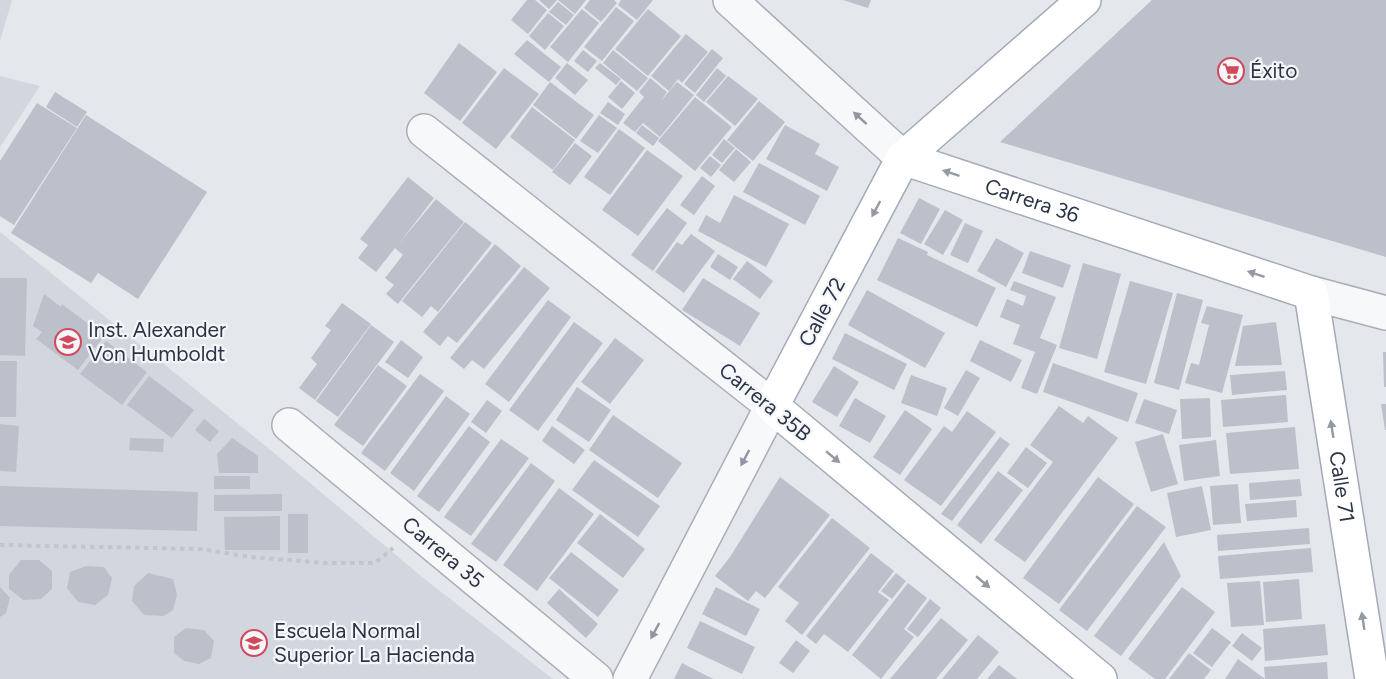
<svg xmlns="http://www.w3.org/2000/svg" width="1386" height="679" font-family="Figtree,sans-serif">
<style>
.built{fill:#d2d6de}
.building{fill:#bbc0ca}
.lines{fill:none;stroke-linecap:round;stroke-linejoin:round}
.minor-casing{stroke:#a9aeb7;stroke-width:36}
.major-casing{stroke:#a3abb8;stroke-width:36}
.path{stroke:#c2c5cb;stroke-width:4;stroke-dasharray:4.5 4.5;stroke-linecap:butt}
.minor{stroke:#f7f8fa;stroke-width:33}
.major{stroke:#fff;stroke-width:33}
.oneway{fill:#9196a0}
.oneway2{fill:#959aa2}
.labels{text-anchor:middle;stroke-width:4.5;stroke-linejoin:round;paint-order:stroke}
.poi-label{font-size:21px;fill:#2b3445;stroke:#f4f6f9;text-anchor:start}
.street-label{font-size:21px;fill:#2b3445;stroke:#f4f6f9}
</style>
<rect width="100%" height="100%" fill="#e4e7ec"/>
<!-- built -->
<path class="built" d="M0,0h12l-12,41z
M0,76l40,10 -40,61z
M0,232l273,220 149,125 131,102h-553z"/>
<!-- building -->
<path class="building" d="M527,0h8l12,10 -19,24 -17,-14z
M539,0h18l-8,9z
M558,0h28l-11,14z
M590,0h24l3,3 -16,19 -17,-14z
M621,0h32l-16,20 -19,-15z
M843,0h28l-3,8z
M1152,0h234v257l-386,-115z
M558,2l16,13 -8,10 -17,-13z
M616,7l18,14 -32,40 -18,-14z
M582,9l17,14 -31,39 -18,-15z
M648,9l33,27 -33,40 -33,-27z
M548,13l16,13 -19,24 -16,-14z
M686,34l22,18 -26,31 -4,-4 -9,12 -18,-15z
M527,40l34,27 -12,15 -35,-28z
M459,43l38,29 -37,49 -36,-28z
M712,49l11,9 -28,35 -11,-9z
M583,50l14,11 -9,11 -14,-11z
M613,50l35,28 -11,13 -34,-28z
M567,63l21,17 -13,15 -20,-17z
M600,63l21,16 -5,6 -21,-17z
M504,68l35,26 -43,55 -34,-26z
M717,68l9,8 -22,26 -8,-7z
M728,76l30,23 -23,27 -29,-24z
M650,78l17,14 -6,9 16,-19 17,13 -34,42 -17,-14 -8,9 -12,-9 21,-26 -5,-5z
M621,81l14,12 -13,16 -14,-12z
M550,82l44,33 -18,24 -43,-34z
M55,92l32,20 -10,15 -31,-20z
M695,97l37,30 -37,44 -37,-30z
M759,101l26,21 -32,39 -26,-21z
M608,102l17,12 -7,11 -18,-12z
M37,103l40,25 -63,97 -14,-9v-55z
M532,107l43,33 -22,30 -43,-33z
M86,115l121,77 -69,107 -40,-26 -7,10 -80,-50z
M599,115l18,13 -19,25 -18,-12z
M642,125l17,13 -6,8 -17,-13z
M785,125l35,19 -5,10 24,13 -12,24 -61,-32z
M619,129l26,19 -35,47 -26,-18z
M724,139l11,9 -13,15 -10,-8z
M575,143l17,13 -22,29 -18,-13z
M736,149l15,13 -17,20 -15,-12z
M647,150l36,26 -45,60 -36,-26z
M710,156l11,9 -10,12 -11,-9z
M759,163l61,33 -15,29 -62,-33z
M702,176l13,10 -21,29 -14,-10z
M408,177l26,21 -36,47 38,-46 28,23 -66,82 -12,-10 8,-9 -9,-7 18,-23 -8,-7 -19,24 -18,-14 10,-13 -8,-6z
M734,195l55,29 -23,43 -68,-36 8,-16 14,8z
M919,198l21,11 -19,35 -21,-11z
M667,208l20,15 -34,48 -22,-16z
M945,210l18,10 -20,35 -19,-11z
M465,222l27,21 -54,69 -7,-6 -9,11 -20,-16z
M965,223l18,8 -15,32 -18,-8z
M691,234l24,17 -31,42 -29,-21 22,-30 5,3z
M898,238l30,14 -1,3 69,33 -19,39 -100,-47z
M996,238l28,15 -18,34 -29,-16z
M495,244l26,22 -64,77 -9,-7 -8,10 -17,-14z
M1030,251l41,14 -8,23 -41,-15z
M718,254l20,13 -8,13 -20,-13z
M747,261l26,20 -13,18 -27,-20z
M1083,263l38,11 -24,85 -38,-11z
M524,267l26,21 -66,81 -12,-9 -8,9 -14,-11z
M0,278h27l-2,78 -25,-1z
M703,278l57,35 -20,33 -58,-36z
M1014,281l42,16 -16,41 17,7 -20,49 -16,-6 14,-36 -22,-8 7,-19 -20,-8 7,-18 16,7 3,-10 -16,-6z
M1130,281l43,12 -27,91 -42,-12z
M867,290l78,43 -20,35 -77,-43z
M1177,293l26,7 -24,90 -25,-7z
M44,294l17,13 1,-3 42,32 -26,34 -42,-31 6,-7 -9,-6z
M548,300l23,17 -62,85 -24,-18z
M342,303l29,21 -56,76 -16,-12 18,-24 -6,-6 20,-28 -6,-4z
M1207,306l36,9 -21,78 -37,-10 6,-20 8,2 10,-40 -8,-2z
M574,322l29,21 -65,88 -29,-21z
M1276,322l6,43 -47,1 8,-40z
M371,325l23,17 -56,75 -22,-16z
M845,333l62,31 -13,26 -62,-31z
M615,338l29,22 -34,44 -29,-22z
M401,340l22,17 -15,21 -23,-16z
M980,340l42,20 -11,22 -41,-21z
M106,341l41,31 -25,33 -42,-31z
M1383,352h3v35h-2z
M0,361h17l-1,56h-16z
M1053,363l85,30 -10,29 -85,-30z
M378,365l29,21 -44,60 -29,-21z
M834,366l25,16 -22,35 -25,-15z
M966,370l14,8 -22,38 -14,-8z
M1285,371l2,19 -55,5 -2,-20z
M420,374l24,17 -59,80 -24,-18z
M911,375l36,13 -10,28 -36,-13z
M149,376l45,34 -22,28 -45,-33z
M577,387l34,23 -22,32 -33,-22z
M1286,395l2,27 -65,5 -2,-27z
M446,396l24,18 -56,77 -24,-18z
M855,398l31,18 -16,27 -31,-17z
M1210,398l1,39 -29,2 -2,-40z
M1144,399l33,11 -8,24 -34,-11z
M487,400l15,11 -16,22 -15,-11z
M1381,404h5v26h-1z
M1059,406l24,17 5,-7 30,22 -93,124 -31,-22 59,-78 -23,-17z
M905,410l27,19 -32,46 -27,-18z
M967,411l29,21 -55,74 -37,-26 40,-54 8,6z
M613,415l69,48 -24,35 -69,-48z
M204,419l15,12 -9,11 -15,-12z
M0,424l19,2 -3,46 -16,-1z
M469,426l21,16 -51,70 -22,-16z
M552,426l33,24 -11,14 -32,-23z
M1295,427l4,42 -69,5 -4,-41z
M1163,434l15,50 -27,8 -16,-50z
M1000,437l10,7 -58,77 -11,-7z
M130,438l34,1 -1,13 -34,-2z
M232,438l26,18v17h-39l-2,-19z
M501,439l28,19 -58,78 -27,-19z
M1216,440l4,36 -36,5 -5,-36z
M1026,447l21,16 -19,25 -21,-15z
M594,460l66,46 -22,31 -66,-47z
M531,463l24,18 -59,81 -25,-18z
M998,471l25,19 -42,54 -24,-19z
M214,476h36v13h-36z
M780,477l50,38 -65,83 -9,-7 -8,10 -33,-25 15,-19z
M1098,477l36,27 -75,100 -36,-26z
M1300,479l2,17 -52,4 -1,-17z
M1238,484l3,39 -28,2 -3,-39z
M0,486l198,6 -1,39 -197,-5z
M1202,486l9,44 -35,7 -9,-44z
M559,488l35,26 -57,77 -34,-26z
M282,494v17h-68v-16z
M1296,500l1,17 -50,4 -2,-17z
M1137,506l29,21 -79,104 -28,-21z
M288,514h20v39h-20z
M600,514l45,35 -22,29 -46,-35z
M280,516v34h-55l-1,-33z
M832,518l38,30 -68,87 -17,-14 14,-18 -21,-16z
M1309,528l1,16 -92,7 -1,-16z
M1164,542l17,34 -60,80 -27,-20z
M1311,548l2,24 -93,7 -2,-23z
M571,552l48,38 -21,27 -49,-39z
M871,553l23,18 -16,21 11,8 -41,52 -24,-18 -8,10 -10,-8z
M21,560h18l13,11v18l-11,10 -18,1 -14,-11v-14z
M86,566l18,1 8,11 -4,17 -13,10 -17,-3 -11,-14 3,-16z
M148,573l25,6 4,16 -4,15 -10,6 -19,-1 -12,-14 2,-15z
M896,573l10,8 -14,18 -11,-8z
M1299,579l3,40 -36,3 -3,-40z
M1260,581l4,44 -33,2 -4,-44z
M908,583l19,15 -23,31 10,8 -33,42 -29,-24z
M0,587l10,11 -4,15 -6,4z
M716,587l44,22 -14,27 -44,-22z
M1182,587l33,25 -50,67h-10l-27,-20z
M559,589l39,35 -12,14 -39,-35z
M930,599l11,9 -23,29 -11,-8z
M941,618l27,22 -32,39h-46z
M700,621l55,26 -13,27 -55,-26z
M1325,624l3,31 -63,6 -2,-32z
M186,628l18,2 10,11 -3,17 -12,6 -15,-3 -10,-8v-16z
M1212,628l19,14 -19,25 -19,-14z
M1242,633l20,15 -10,13 -20,-15z
M978,635l21,17 -22,27h-35z
M796,640l14,11 -17,22 -14,-10z
M1189,653l22,17 -7,9h-35z
M1238,659l27,20h-40z
M1327,662l1,17h-63l-1,-12z
M682,663l31,16h-39z
M999,665l18,14h-30z"/>
<g class="lines">
<defs>
<g id="minor">
<path d="M730,0l173,158"/>
<path d="M424,131l348,275 -142,273"/>
<path d="M1311,293l75,20"/>
<path id="s1" d="M289,425l307,254"/>
</g>
<g id="major">
<path d="M1084,0l-181,158 -131,248 328,273"/>
<path id="s2" d="M903,158l408,135 61,386"/>
</g>
</defs>
<!-- minor casing -->
<use href="#minor" class="minor-casing"/>
<!-- major casing -->
<use href="#major" class="major-casing"/>
<!-- path -->
<path class="path" d="M0,545l200,4 51,8 75,6h49l18,-15"/>
<!-- minor -->
<use href="#minor" class="minor"/>
<!-- major -->
<use href="#major" class="major"/>
</g>
<!-- one-way arrows -->
<defs><path id="oneway-solid" d="M-6-.8H1V-3.2L6.5 0L1 3.2V.8H-6Z" transform="scale(1.5)"/></defs>
<g class="oneway">
<use href="#oneway-solid" transform="translate(860 118) rotate(-138)"/>
<use href="#oneway-solid" transform="translate(745 458) rotate(118)"/>
<use href="#oneway-solid" transform="translate(655 631) rotate(118)"/>
</g>
<g class="oneway2">
<use href="#oneway-solid" transform="translate(951 173) rotate(-162)"/>
<use href="#oneway-solid" transform="translate(876 209) rotate(118)"/>
<use href="#oneway-solid" transform="translate(1256 274) rotate(-162)"/>
<use href="#oneway-solid" transform="translate(1332 429) rotate(-99)"/>
<use href="#oneway-solid" transform="translate(833 457) rotate(40)"/>
<use href="#oneway-solid" transform="translate(983 582) rotate(40)"/>
<use href="#oneway-solid" transform="translate(1363 621) rotate(-99)"/>
</g>
<!-- icons -->
<defs>
<symbol id="supermarket-ring" viewBox="-11 -11 22 22"><circle r="9.5" fill="#f4f6f9" stroke="#d1495b" stroke-width="1.5"/><path d="M-6-5.5h2.5l.6 2H6L4.5 2H-2.5L-4.4-4H-6ZM-1.5 3.2a1.3 1.3 0 1 0 .1 0ZM3 3.2a1.3 1.3 0 1 0 .1 0Z" fill="#d1495b"/></symbol>
<symbol id="school-ring" viewBox="-11 -11 22 22"><circle r="9.5" fill="#f4f6f9" stroke="#d1495b" stroke-width="1.5"/><path d="M0-5L7-2L0 1L-7-2ZM-4 1L0 2.5L4 1V4Q0 6-4 4Z" fill="#d1495b"/></symbol>
</defs>
<g fill-rule="evenodd">
<use href="#supermarket-ring" x="1216" y="56" width="30" height="30"/>
<use href="#school-ring" x="53" y="327" width="30" height="30"/>
<use href="#school-ring" x="239" y="628" width="30" height="30"/>
</g>
<g class="labels">
<!-- poi labels -->
<g class="poi-label">
<text x="1250" y="78">Éxito</text>
<text x="88" y="337">Inst. Alexander<tspan x="88" dy="24">Von Humboldt</tspan></text>
<text x="274" y="638">Escuela Normal<tspan x="274" dy="24">Superior La Hacienda</tspan></text>
</g>
<!-- street labels -->
<g class="street-label">
<text dy="7" stroke="none"><textPath href="#s2" startOffset="136">Carrera 36</textPath></text>
<text transform="translate(822 312) rotate(-62)" y="7">Calle 72</text>
<text transform="translate(765 402) rotate(39)" y="7">Carrera 35B</text>
<text dy="7" stroke="none"><textPath href="#s2" startOffset="626">Calle 71</textPath></text>
<text dy="7" stroke="none"><textPath href="#s1" startOffset="200">Carrera 35</textPath></text>
</g>
</g>
</svg>
